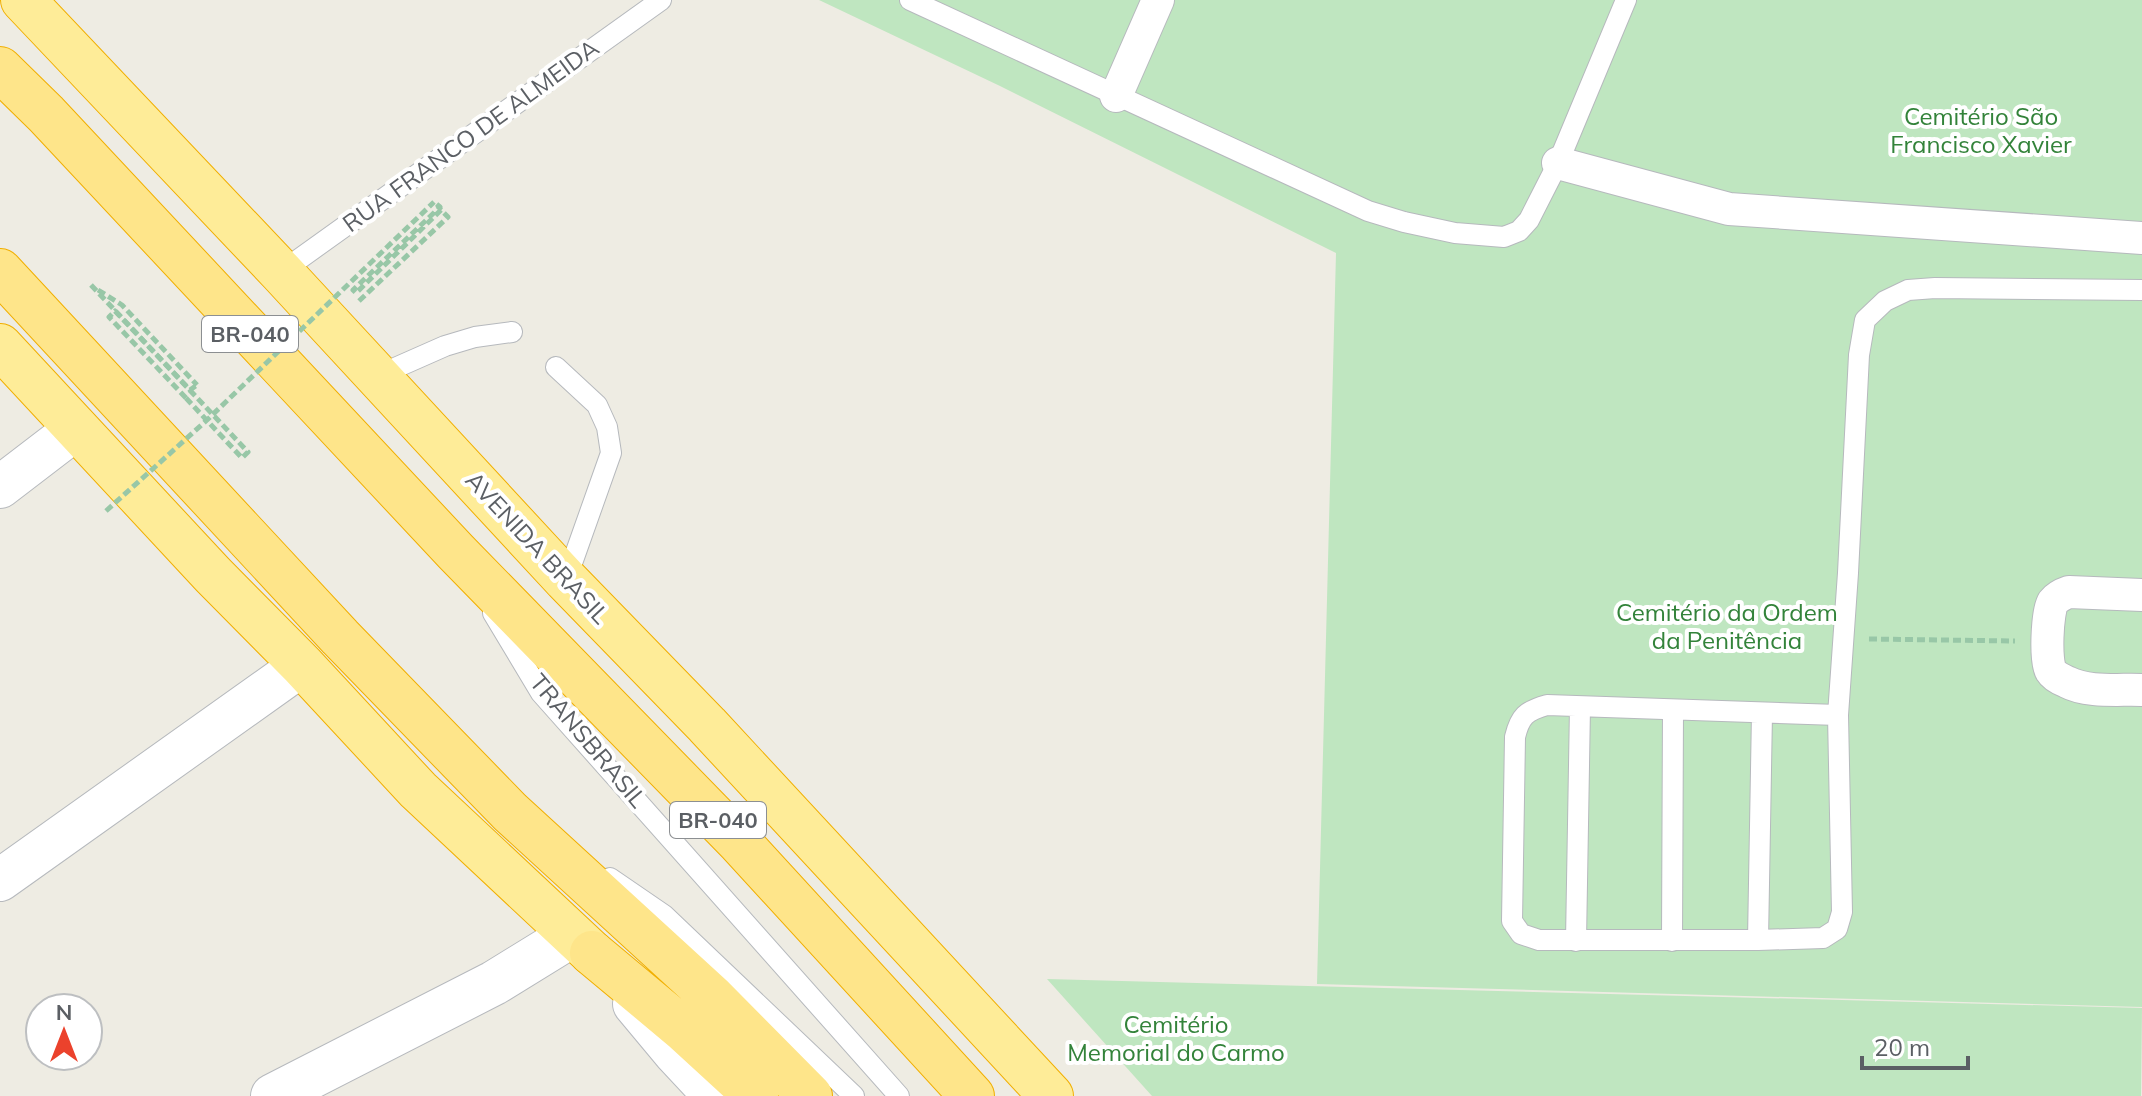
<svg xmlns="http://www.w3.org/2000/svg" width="2142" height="1096" font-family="Mulish,sans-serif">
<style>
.green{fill:#bfe6c0}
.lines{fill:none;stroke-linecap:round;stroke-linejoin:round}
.service-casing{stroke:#b6b9bd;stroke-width:22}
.pedestrian-casing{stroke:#b6b9bd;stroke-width:34}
.minor-casing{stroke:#b6b9bd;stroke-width:44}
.tertiary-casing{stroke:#b6b9bd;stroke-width:46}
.secondary-casing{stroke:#b7babf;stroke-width:46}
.trunk-casing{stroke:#f1af00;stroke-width:46}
.motorway-casing{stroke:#f1af00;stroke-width:46}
.path{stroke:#98c7a7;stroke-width:5;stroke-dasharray:8 4;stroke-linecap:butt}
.service{stroke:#fff;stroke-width:20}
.pedestrian{stroke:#fff;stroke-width:32}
.minor{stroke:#fff;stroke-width:42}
.tertiary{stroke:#fff;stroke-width:44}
.secondary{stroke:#fff;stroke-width:44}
.trunk{stroke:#feec98;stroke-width:44}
.motorway{stroke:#fee58a;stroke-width:44}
.path-bridge{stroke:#98c7a7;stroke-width:5;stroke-dasharray:8 4;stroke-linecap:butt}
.labels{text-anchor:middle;stroke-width:8;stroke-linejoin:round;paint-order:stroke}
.shield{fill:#fff;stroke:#8c8f92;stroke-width:2}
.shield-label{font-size:22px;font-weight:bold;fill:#5b5f64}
.park-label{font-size:24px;fill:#33833a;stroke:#fff}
.street-label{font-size:24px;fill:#5b5f64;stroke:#fff}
</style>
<rect width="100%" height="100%" fill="#eeece3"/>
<!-- green -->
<path class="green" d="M819,0h1323v1007l-825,-23 19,-731 -336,-167z
M1047,979l1095,29 -1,88h-989z"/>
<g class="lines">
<defs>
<path id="service" d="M910,0l458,211 36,11 51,11 49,4 15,-6 10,-11 29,-57 68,-163
M281,272l380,-272
M556,367l41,38 10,22 4,26 -45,127
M377,376l68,-30 30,-9 37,-5
M493,613l48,80 358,403
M1838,715l-291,-10c-21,6 -27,11 -32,32l-3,184 9,13 18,6h219l65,-2 14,-9 5,-17 -4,-197 10,-142 11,-218 6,-35 20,-19 23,-11 27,-2 207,2
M610,878l54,37 190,181
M1758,940l4,-227
M1576,941l4,-234
M1672,941l1,-231"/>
<path id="pedestrian" d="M1116,96l42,-96
M1558,163l171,46 413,29
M2142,595l-73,-3c-6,2 -12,5 -16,10 -6,10 -8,60 -2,69 3,5 11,9 16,11 21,11 52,7 75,8"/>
<path id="minor" d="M0,487l77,-59
M0,880l302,-215"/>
<path id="tertiary" d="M273,1096l221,-113 78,-48"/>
<path id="secondary" d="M635,1004l40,48 41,44"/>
<path id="trunk" d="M23,0l258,272 285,308 141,145 344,371
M0,346l213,229 89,90 116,125 174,163"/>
<path id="motorway" d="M0,69l46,45 410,438 283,290 233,254
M0,271l340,366 170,175 202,185 98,99
M592,953l91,76 73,67"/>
</defs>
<!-- service casing -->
<use href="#service" class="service-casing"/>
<!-- pedestrian casing -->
<use href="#pedestrian" class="pedestrian-casing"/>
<!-- minor casing -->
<use href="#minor" class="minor-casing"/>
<!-- tertiary casing -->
<use href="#tertiary" class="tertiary-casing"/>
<!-- secondary casing -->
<use href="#secondary" class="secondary-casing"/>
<!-- trunk casing -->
<use href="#trunk" class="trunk-casing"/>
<!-- motorway casing -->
<use href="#motorway" class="motorway-casing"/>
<!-- path -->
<path class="path" d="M91,285l157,167 -6,6 -56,-60
M98,290l24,15 75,80
M359,301l89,-84 -7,-7 -85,83 -3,-3 87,-83 -6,-5
M1869,639l146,2"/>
<!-- service -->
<use href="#service" class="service"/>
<!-- pedestrian -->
<use href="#pedestrian" class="pedestrian"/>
<!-- minor -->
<use href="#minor" class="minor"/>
<!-- tertiary -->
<use href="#tertiary" class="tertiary"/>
<!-- secondary -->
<use href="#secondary" class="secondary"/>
<!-- trunk -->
<use href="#trunk" class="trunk"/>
<!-- motorway -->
<use href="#motorway" class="motorway"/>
<!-- path-bridge -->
<path class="path-bridge" d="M186,398l-77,-81 6,-6 75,79 7,-5
M106,511l101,-91 227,-218"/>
</g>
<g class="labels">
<!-- shield labels -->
<g class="shield">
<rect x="202" y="316" width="96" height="36" rx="6"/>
<rect x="670" y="802" width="96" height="36" rx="6"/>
</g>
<g class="shield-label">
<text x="250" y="342">BR-040</text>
<text x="718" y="828">BR-040</text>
</g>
<!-- park labels -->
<g class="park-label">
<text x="1981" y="125">Cemitério São<tspan x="1981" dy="28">Francisco Xavier</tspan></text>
<text x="1727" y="621">Cemitério da Ordem<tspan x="1727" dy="28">da Penitência</tspan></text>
<text x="1176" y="1033">Cemitério<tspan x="1176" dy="28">Memorial do Carmo</tspan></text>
</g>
<!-- street labels -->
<g class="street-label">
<text transform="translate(471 136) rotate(-36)" y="8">RUA FRANCO DE ALMEIDA</text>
<text transform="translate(537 548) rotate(47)" y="8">AVENIDA BRASIL</text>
<text transform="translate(588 741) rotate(50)" y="8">TRANSBRASIL</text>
</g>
</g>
<!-- north arrow -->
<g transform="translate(64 1032)"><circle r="38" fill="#ffffff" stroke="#bdbfc1" stroke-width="2"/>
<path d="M0-6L14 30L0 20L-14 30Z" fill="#eb422c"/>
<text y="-12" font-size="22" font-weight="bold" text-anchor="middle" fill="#5b5f64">N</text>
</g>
<!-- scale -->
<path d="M1862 1056v12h106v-12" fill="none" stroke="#5b5f64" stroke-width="4"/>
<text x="1874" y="1056" font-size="24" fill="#5b5f64" stroke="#ffffff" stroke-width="6" paint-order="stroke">20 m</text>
</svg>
